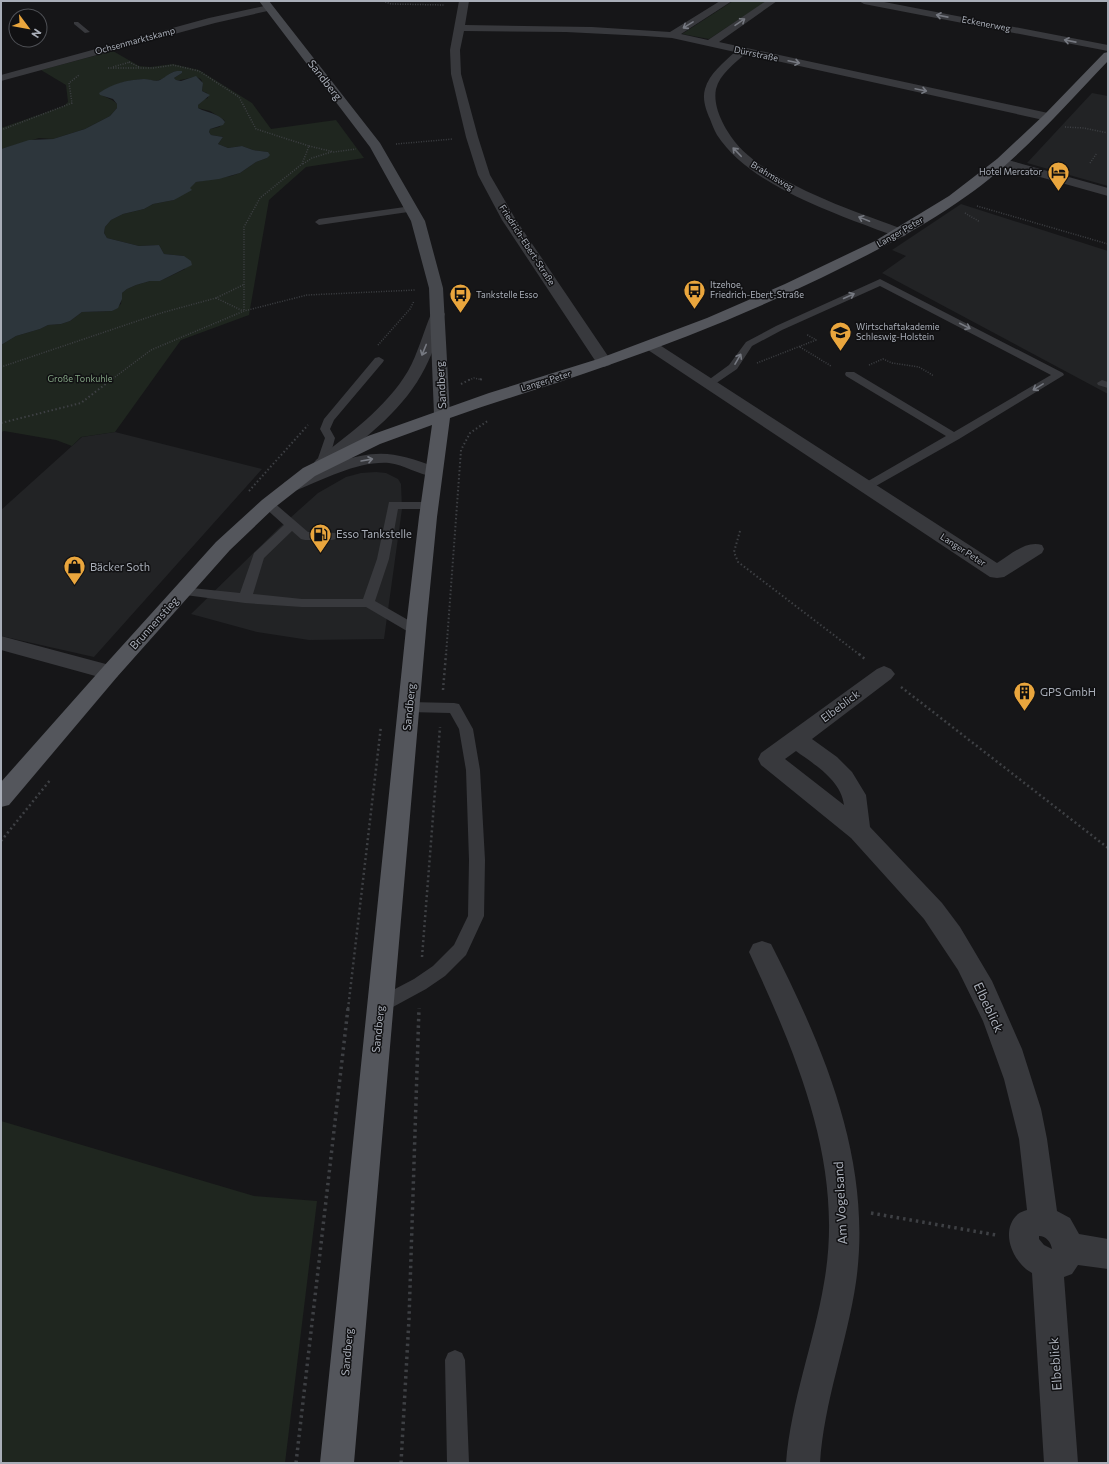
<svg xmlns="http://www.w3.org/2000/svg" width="1109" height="1464" font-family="Commissioner,sans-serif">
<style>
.built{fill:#222325}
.green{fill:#1f261f}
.water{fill:#2d363c}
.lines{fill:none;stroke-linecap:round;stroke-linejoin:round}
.path-far3{stroke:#3e4044;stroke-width:1.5;stroke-dasharray:1 1.5;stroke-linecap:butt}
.path-far2{stroke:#3e4044;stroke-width:2;stroke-dasharray:1.5 2.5;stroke-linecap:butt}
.path-far1{stroke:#3e4044;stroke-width:2.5;stroke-dasharray:2 3;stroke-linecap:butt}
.path{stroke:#3e4044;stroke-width:3.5;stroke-dasharray:2.5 4;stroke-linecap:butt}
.lane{fill:#38393d;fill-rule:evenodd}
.street{fill:#38393d;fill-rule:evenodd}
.secondary{fill:#46484d;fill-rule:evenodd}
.primary{fill:#54565c;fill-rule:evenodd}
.oneway{stroke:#767981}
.labels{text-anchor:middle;stroke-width:3;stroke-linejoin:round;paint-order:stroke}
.far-street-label{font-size:9px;fill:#a9aeb8;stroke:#111113}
.far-poi-label{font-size:9px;fill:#a9aeb8;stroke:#111113;text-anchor:start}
.far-park-label{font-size:9px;fill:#81a281;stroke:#111113}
.street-label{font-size:11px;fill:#a9aeb8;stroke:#111113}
.poi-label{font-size:11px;fill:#a9aeb8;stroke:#111113;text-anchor:start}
.near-street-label{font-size:13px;fill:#a9aeb8;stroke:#111113}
</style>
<rect width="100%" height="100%" fill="#161618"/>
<!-- built -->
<path class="built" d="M1092,93l16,3v90l-81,-23z
M961,204l147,47v143l-226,-121 24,-17 -14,-6z
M115,432l147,37 -168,188 -93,-21v-126l81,-73z
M376,472l10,1 12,6 3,5 1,25 -18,130 -75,1 -52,-8 -66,-18 89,-87 38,-34 28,-16 15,-4z"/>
<!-- green -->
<path class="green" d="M733,1h34l-58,38 -27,-5z
M113,51l26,15 11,1 23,-3 26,6 53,33 19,26 65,-9 28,38 -58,9 -37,33 -20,115 -68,25 -66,92 -34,5 -9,9 -16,-6 -52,-9 -3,1v-87l15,-9 24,-7 8,-4 13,-1 9,-3 12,-9 30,-1 9,-7 1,-11 5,-4 9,-4 14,-4h10l25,-12 -1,-13 -20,-2 -5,-9 -20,1 -32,-8 -3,-5 1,-6 6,-7 12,-6 21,-5 9,-5 21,-4 22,-18 35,-6 9,-3 16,-11 11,-4 1,-6 -15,-2 -11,-4 -14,2 -10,-4 5,-7 -12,-2 -2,-3 1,-3 9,-2 6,-5 -1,-2 -14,-9 -12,-3v-3l4,-5 6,-2 -1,-5 -5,-2c4,-23 -15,-10 -26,-11l-2,-2 8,-5 -1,-2c-12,-1 -13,7 -22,9 -4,2 -11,-1 -15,-1 -16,1 -31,5 -44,14 4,5 12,5 17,11v4l-7,8 -25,13 -32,10 -14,-1 -38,11v-21l63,-22 4,-4 -2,-17 -25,-15z
M1,1121l253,75 63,5 -32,262h-284z"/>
<!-- water -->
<path class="water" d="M177,71h5v2l-8,5 2,2 5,1 15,-5 7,7 -1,8 8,4 -12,10v3c9,5 21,5 27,14l-2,3 -13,4 -1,3 2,3 12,2 -5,7 10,4 14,-2 11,4 15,2 2,3 -3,3 -11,4 -16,11 -21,6 -23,3 -6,6 2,2 -18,10 -21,4 -9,5 -21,5 -12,6 -6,7 -1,6 3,5 32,8 20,-1 5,9 20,2 7,5 1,4 -32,16h-10l-14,4 -9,4 -5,4v6l-4,9 -6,3 -30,1 -12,9 -9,3 -13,1 -8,4 -24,7 -15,9v-196l28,-9 24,-1 32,-10 25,-13 7,-8v-4l-4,-5 -13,-4 -1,-2c15,-10 27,-13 45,-14 5,0 12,3 16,1 6,-3 10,-8 17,-9z"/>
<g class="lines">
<!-- path-far3 -->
<path class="path-far3" d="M383,1l8,3 54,1
M129,62l10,5
M113,67l17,-5
M108,68h46l19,-3 26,6 40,26 17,32 53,17 -7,18 -42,34 -16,29v84
M1065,127l19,1 24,5
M1,130l71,-27 -3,-20 10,-8
M396,144l57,-5
M309,146l25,6 22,-3
M1090,163l7,-10
M303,164l9,-6 19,-6
M977,206l131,38
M965,213l15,9
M216,298l27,13
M378,345l32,-36 4,-8
M800,347l31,19
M757,363l59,-23 -10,-6
M869,365l14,-6 9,4 27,4 15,9
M1,367l160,-54 55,-15 27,-13
M111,380l40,-30 93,-39 63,-16 109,-5
M469,380l5,-2 9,2"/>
<!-- path-far2 -->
<path class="path-far2" d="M480,379l3,1
M461,384l10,-5
M1,423l80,-20 31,-24
M249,491l59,-66
M740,531l-6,21 4,10 122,93
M446,655l15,-205 9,-17 19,-13"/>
<!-- path-far1 -->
<path class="path-far1" d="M859,654l7,6
M901,687l207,161
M443,690l3,-36
M1,841l50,-62
M422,957l18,-230
M348,1009l33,-283"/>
<!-- path -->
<path class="path" d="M871,1213l125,22
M296,1463l52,-455
M401,1463l8,-144 10,-311"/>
<!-- lane -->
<path class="lane" d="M74,22h4l12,10 -5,1 -11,-9z
M412,206l4,3 -1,2 -96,14 -4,-3 4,-3z
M880,279l183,94 1,2 -105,64 -92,52 -4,-1 -2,-3 2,-3 83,-48 -100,-60 -1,-2 1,-2h8l100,60 97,-57 -171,-89 -98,44 -30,16 -15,23 -25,17 -4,1 -5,-3 26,-19 17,-23 30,-16z
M379,357l5,3 -1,2 -49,58 -4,9 5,9 -7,26 -2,2h-8l-2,-2 9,-26 -5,-9 4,-10 51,-61z
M1102,380l6,2v6l-10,-3 -1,-2z
M268,500l4,1 36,31 28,1 2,3 -2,3 -4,1h-27l-4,-1 -9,-8 -28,27 -11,36 49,5h61l14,-40 12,-57h45l2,3 -2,3 -4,1h-32l-9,50 -14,42 47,27 1,3 -1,3 -5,2 -5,-2 -46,-27h-64l-57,-4 -67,-9 -2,-3 2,-3 4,-1 58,6 14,-40 30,-28 -20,-18 -2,-3 2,-3z
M409,702l45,1 5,1 14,25 7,41 5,90 -1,56 -18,39 -21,21 -19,13 -46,25 -6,-2 -2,-6 2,-6 40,-21 19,-13 21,-21 14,-29 1,-56 -3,-90 -7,-41 -9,-16 -41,-1 -5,-1 -2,-4 2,-4z
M455,1350l7,3 3,7 4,103h-22l-2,-103 3,-7z"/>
<!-- street -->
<path class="street" d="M459,1h10l-4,24 127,2 78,5 50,-31h12l-51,33 27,6 58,-39h11l-58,41 329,71 4,2 2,2 -2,2 -4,2 -303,-67c-11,10 -25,20 -29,35 -2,10 1,21 5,30 2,4 4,9 7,13 28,48 126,79 177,98l2,3 -2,3 -5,1c-16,-4 -31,-11 -46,-16 -46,-18 -109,-43 -137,-86 -3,-5 -5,-11 -7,-16 -4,-9 -8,-20 -5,-30 4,-15 19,-27 30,-37l-63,-14 -27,-2 -79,-4 -102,-1 -4,19 1,24 17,63 12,38 26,45 96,142 -2,3 -6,2 -6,-2 -96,-145 -24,-45 -12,-38 -15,-63 -1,-24z
M859,1h20l229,44v6l-244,-47z
M269,5l5,3 -2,2 -57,13 -214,58v-6l208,-57z
M1001,158l107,30v8l-111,-31 -2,-3 2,-3z
M438,310l5,1 2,3c-6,18 -11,37 -20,54 -20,40 -57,68 -91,95 47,-15 60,-11 105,5l3,4 -3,4 -6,1c-15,-3 -29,-12 -44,-14 -31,-2 -64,16 -92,27l-6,2 -6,-2 -3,-4 3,-4 34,-13 -3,-1 -3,-4 3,-4c33,-26 70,-52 92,-89 10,-18 15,-38 23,-57l2,-3z
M650,340l5,2 342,221c13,-8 29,-23 45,-18l2,4 -2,4 -38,24 -7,1 -7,-1 -345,-229 -3,-3 3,-3z
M1,636l116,31 3,5 -3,5 -7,3 -109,-30z
M884,666l7,3 4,5 -4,5 -79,60 25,18 15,15 14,23 4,32 72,76 18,24 32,54 30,68 19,60 6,30 10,72 13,7 9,16 29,5v30l-30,-4 -6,9 -8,3 14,186h-34l-12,-190c-19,-10 -33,-42 -14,-59 2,-2 6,-3 9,-4l-8,-71 -15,-60 -21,-58 -25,-51 -34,-51 -73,-81 -90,-73 -3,-6 3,-6 116,-84zM796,751c19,14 45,29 48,54l-59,-46zM1039,1236c7,0 12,6 13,13l-8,-4 -5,-6z
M762,941l9,3c53,104 102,218 85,338 -9,61 -32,119 -36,181h-34c5,-62 28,-120 38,-180 21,-117 -27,-227 -75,-331l4,-8z"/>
<!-- secondary -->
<path class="secondary" d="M259,1h10l111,142 45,78 18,67 7,127 -2,4 -6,1 -6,-1 -2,-4 -5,-127 -18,-67 -41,-74z"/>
<!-- primary -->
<path class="primary" d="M1108,52v9c-47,49 -93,103 -150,141 -43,30 -90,53 -137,76 -69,33 -140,62 -212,87 -53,19 -106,34 -159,53l-13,99 -10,102 -73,844h-34l87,-844 12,-102 13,-92 -52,19 -65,32 -41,32 -44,42 -113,127 -108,128 -8,2v-25l102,-115 113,-125 46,-42 41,-32 65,-32 121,-43 109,-34 109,-41 78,-34 90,-43 74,-45 48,-37 47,-44 60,-62z"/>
</g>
<!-- one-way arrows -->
<defs><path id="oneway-shaft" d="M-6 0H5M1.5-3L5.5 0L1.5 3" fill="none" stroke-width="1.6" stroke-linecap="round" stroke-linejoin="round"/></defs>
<g class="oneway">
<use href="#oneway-shaft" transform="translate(942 16) rotate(-169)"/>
<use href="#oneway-shaft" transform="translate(740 22) rotate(-34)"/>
<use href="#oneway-shaft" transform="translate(688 25) rotate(148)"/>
<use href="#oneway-shaft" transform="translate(1070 41) rotate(-169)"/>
<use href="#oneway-shaft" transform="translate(794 62) rotate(12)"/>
<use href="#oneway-shaft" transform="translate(921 90) rotate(12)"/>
<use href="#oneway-shaft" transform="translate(737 152) rotate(-134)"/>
<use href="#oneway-shaft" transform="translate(864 219) rotate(-158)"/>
<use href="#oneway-shaft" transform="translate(849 296) rotate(-24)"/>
<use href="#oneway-shaft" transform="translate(965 326) rotate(27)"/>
<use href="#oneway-shaft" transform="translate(424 350) rotate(112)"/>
<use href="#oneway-shaft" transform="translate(738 359) rotate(-60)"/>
<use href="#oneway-shaft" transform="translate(1038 387) rotate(149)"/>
<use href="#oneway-shaft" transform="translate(367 460) rotate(-10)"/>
</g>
<!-- icons -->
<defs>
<symbol id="hotel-pin" viewBox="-11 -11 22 30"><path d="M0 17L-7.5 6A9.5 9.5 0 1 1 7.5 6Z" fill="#eaa63d" stroke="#111113"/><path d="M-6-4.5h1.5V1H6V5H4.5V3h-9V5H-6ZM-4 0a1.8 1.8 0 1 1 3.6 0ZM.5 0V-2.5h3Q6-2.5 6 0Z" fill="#111"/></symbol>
<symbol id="bus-pin" viewBox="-11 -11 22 30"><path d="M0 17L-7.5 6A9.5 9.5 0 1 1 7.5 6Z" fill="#eaa63d" stroke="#111113"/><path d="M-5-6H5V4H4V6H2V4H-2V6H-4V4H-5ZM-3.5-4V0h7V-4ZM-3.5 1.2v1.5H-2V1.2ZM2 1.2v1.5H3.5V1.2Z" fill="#111"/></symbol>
<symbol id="school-pin" viewBox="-11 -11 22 30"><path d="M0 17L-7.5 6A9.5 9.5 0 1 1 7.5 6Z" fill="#eaa63d" stroke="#111113"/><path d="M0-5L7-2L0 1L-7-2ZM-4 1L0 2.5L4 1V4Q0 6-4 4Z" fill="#111"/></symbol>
<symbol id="fuel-pin" viewBox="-11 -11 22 30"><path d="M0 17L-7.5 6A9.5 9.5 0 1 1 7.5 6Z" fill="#eaa63d" stroke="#111113"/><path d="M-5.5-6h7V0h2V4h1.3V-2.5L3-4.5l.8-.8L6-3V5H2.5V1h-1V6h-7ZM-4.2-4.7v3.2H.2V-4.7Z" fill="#111"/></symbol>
<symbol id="shop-pin" viewBox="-11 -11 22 30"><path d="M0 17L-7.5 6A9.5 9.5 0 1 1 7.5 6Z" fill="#eaa63d" stroke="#111113"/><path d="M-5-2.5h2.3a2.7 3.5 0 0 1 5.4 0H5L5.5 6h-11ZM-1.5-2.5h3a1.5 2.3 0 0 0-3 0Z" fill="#111"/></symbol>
<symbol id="building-pin" viewBox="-11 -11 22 30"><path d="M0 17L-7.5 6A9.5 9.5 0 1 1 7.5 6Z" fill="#eaa63d" stroke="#111113"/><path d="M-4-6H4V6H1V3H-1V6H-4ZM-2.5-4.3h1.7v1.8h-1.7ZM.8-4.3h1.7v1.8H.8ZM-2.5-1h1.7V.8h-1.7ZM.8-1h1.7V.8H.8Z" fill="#111"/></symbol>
</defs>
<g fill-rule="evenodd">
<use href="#hotel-pin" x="1046" y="160" width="25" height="34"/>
<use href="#bus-pin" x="682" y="278" width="25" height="34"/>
<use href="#bus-pin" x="448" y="282" width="25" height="34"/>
<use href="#school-pin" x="828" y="320" width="25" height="34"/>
<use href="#fuel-pin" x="308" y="522" width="25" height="34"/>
<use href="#shop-pin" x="62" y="554" width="25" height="34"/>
<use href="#building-pin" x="1012" y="680" width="25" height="34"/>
</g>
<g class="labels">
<!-- far-street labels -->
<g class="far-street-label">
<text transform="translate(986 24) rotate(11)" y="3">Eckenerweg</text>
<text transform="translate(135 41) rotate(-15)" y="3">Ochsenmarktskamp</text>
<text transform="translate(756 54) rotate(12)" y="3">Dürrstraße</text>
<text transform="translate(772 176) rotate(31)" y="3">Brahmsweg</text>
<text transform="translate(900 232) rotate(-30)" y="3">Langer Peter</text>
<text transform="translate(527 245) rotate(57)" y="3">Friedrich-Ebert-Straße</text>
<text transform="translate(546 381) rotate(-17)" y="3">Langer Peter</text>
<text transform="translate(963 550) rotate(33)" y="3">Langer Peter</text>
</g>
<!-- far-poi labels -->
<g class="far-poi-label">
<text x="1042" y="175" text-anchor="end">Hotel Mercator</text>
<text x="710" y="288">Itzehoe,<tspan x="710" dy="10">Friedrich-Ebert-Straße</tspan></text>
<text x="476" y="298">Tankstelle Esso</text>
<text x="856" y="330">Wirtschaftakademie<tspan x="856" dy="10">Schleswig-Holstein</tspan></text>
</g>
<!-- far-park labels -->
<g class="far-park-label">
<text x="80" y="382">Große Tonkuhle</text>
</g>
<!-- street labels -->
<g class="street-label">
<text transform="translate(325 80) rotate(52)" y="4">Sandberg</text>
<text transform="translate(441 385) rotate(-93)" y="4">Sandberg</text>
<text transform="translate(154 623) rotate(-48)" y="4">Brunnenstieg</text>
<text transform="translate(840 706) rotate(-37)" y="4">Elbeblick</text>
<text transform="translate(409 707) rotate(-84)" y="4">Sandberg</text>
<text transform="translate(378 1029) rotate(-84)" y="4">Sandberg</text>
<text transform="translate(347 1352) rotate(-85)" y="4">Sandberg</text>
</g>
<!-- poi labels -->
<g class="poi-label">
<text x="336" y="538">Esso Tankstelle</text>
<text x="90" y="571">Bäcker Soth</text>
<text x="1040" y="696">GPS GmbH</text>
</g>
<!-- near-street labels -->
<g class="near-street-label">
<text transform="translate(989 1007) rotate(65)" y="5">Elbeblick</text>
<text transform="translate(840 1203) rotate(-93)" y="5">Am Vogelsand</text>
<text transform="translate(1055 1364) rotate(-94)" y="5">Elbeblick</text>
</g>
</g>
<!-- border -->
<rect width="1109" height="1464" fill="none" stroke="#a9aeb8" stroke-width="4"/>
<!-- north arrow -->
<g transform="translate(28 28) rotate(122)"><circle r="19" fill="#111113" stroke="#4e5055"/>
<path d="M0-3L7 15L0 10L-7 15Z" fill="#eaa63d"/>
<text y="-6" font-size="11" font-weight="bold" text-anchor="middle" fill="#a9aeb8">N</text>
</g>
</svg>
